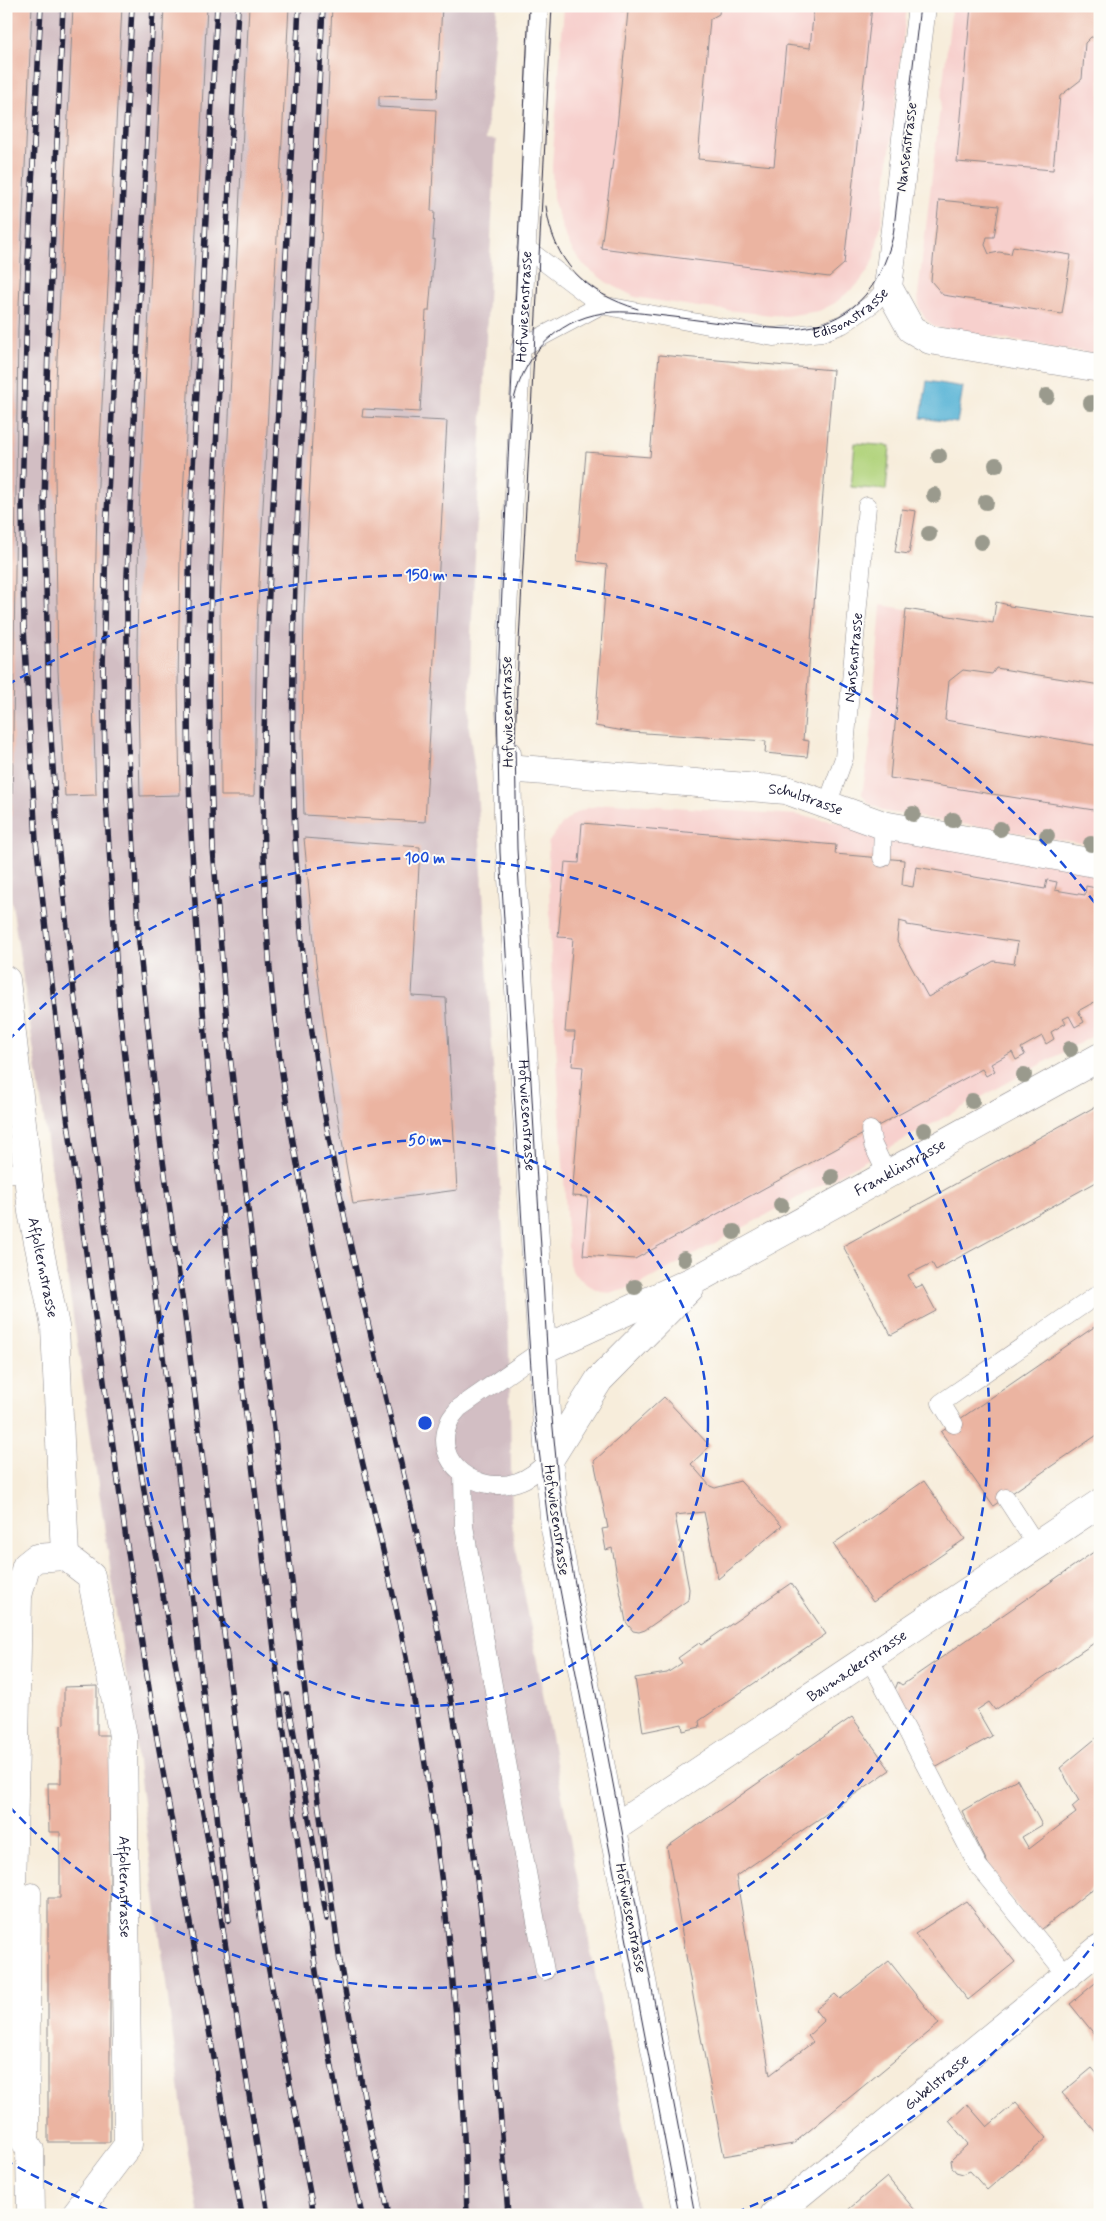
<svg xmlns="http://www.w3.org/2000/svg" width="1106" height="2221" font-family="Mynerve,sans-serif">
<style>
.built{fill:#f7d0cd}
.industrial{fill:#d2bec3}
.green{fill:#b1d37b;stroke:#6a7a5b}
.water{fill:#58b4d6;stroke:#3d6b88}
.building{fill:#ebb4a1;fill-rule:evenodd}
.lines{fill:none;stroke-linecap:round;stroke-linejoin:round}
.service-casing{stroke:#8c888b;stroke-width:19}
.minor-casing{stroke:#8c888b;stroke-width:29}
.tertiary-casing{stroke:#8c888b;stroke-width:29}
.service{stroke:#fff;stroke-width:18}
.minor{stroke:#fff;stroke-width:28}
.tertiary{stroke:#fff;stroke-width:28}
.tram{stroke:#22223b;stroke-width:1}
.rail-casing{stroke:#22223b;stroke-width:5.5}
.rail{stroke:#fdfcf7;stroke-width:4;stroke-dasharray:11;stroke-linecap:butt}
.tree{fill:#9a9a8d}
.ring{fill:none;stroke:#1d4ed8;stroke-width:2.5;stroke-dasharray:9 6}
.labels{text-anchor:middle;stroke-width:4;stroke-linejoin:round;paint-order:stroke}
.street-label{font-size:15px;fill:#22223b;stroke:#fdfcf7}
.centre{fill:#1d4ed8;stroke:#fdfcf7;stroke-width:2.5}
.ring-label{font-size:15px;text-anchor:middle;font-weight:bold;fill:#1d4ed8;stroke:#fdfcf7;stroke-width:4;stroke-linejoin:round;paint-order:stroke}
</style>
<rect width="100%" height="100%" fill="#fdfcf7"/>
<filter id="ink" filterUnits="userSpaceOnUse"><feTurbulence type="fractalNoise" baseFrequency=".02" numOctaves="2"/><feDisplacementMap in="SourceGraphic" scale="10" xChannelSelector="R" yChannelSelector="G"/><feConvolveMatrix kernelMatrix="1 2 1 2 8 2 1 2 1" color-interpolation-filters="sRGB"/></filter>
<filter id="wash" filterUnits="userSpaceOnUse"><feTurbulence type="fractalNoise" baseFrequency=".0096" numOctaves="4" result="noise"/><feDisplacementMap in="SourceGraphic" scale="20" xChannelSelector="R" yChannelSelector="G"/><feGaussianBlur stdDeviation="1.12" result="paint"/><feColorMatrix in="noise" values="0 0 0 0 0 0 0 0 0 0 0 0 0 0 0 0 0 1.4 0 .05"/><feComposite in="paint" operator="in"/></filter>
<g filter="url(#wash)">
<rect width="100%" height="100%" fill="#f7eddb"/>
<!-- built -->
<path class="built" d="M564,6h343l-25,212 -7,36 -6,15 -10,14 -24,20 -16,8 -33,5 -14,-1 -74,-8 -63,-10 -29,-15 -22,-17 -10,-12 -9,-17 -12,-37 -1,-33z
M952,6h148v349l-163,-27 -11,-8 -7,-12 -1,-14z
M996,602l13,4 91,13v227l-214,-34 -18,-9 -6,-9 8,-48 11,-141 111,18z
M613,803l184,12 303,54v163l-465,255 -24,6 -10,-1 -11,-5 -16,-13 -5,-10 -18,-303 -3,-118 13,-18 13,-11 13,-6z"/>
<!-- industrial -->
<path class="industrial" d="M6,6h491l-11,133 10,1 -25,497 -2,91 8,59 32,555 3,185 128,688h-441l-12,-67 -57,-447 -119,-804 -2,-76 -3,-1z"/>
<!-- green -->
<path class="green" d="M855,443l35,3 -4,44 -35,-3z"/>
<!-- water -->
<path class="water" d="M927,381l36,6 -6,36 -36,-5z"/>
<g id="blocks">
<!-- building -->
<path class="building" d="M6,6h26l-14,323 -6,487h-6z
M73,6h49l-25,498 -4,196 3,95 -31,1 -7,-125 -3,-196 1,-94z
M164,6h43l-27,553 -2,126 2,110 -40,1 -3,-145 2,-139z
M249,6h40l-32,616 -3,174h-33l-1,-194z
M332,6h110l-5,92 -58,-2v11l57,3 -5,101h4l-2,30 2,-1 -6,71h-3l-6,101 -57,-3 -1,8 85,4 -22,401 -121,-7 -2,-72 2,-134z
M597,6h123l-1,8 -9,5 -12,140 76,7 12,-121 24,3 4,-42h58l-28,258 -15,13 -228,-29 15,-110 12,-127 -32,-2z
M971,6h129v32l-9,-1 -6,6 -3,36 -22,17 -7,74 -96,-8z
M939,200l60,6 -5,31h-7l-2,8 4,9 10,-2 12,2 2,-8 58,9 -9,59 -119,-19 -12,-14z
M659,355l174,15 -30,370 6,1 -2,16 -42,-4 1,-12 -136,-9 -35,-6 12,-161 -30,-4 9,-109 64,5z
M902,509l14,2 -7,43 -14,-2z
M996,602l13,3v1l91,13v66l-104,-17 -4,6 -29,-4 -14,11 -4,39 155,26v65l-210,-33 16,-169 87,14z
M582,823l254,22 -1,9 69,6 -2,25 11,2 3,-20 129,22 2,-9 10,2 -2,8 30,5 1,-9 10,2 -2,8 6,1v102l-22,12 6,11 -9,5 -6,-11 -6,3 3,4 -15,9 3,7 -8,5 -4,-8 -21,12 4,7 -9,5 -4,-8 -21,12 4,7 -9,5 -4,-7 -347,190 -52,-4 5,-58 -16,-1 11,-129 -11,-1 3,-34h-10l8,-94 -15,-1 7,-75 14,1zM899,921l8,2v2l111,17 -4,22 -20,-3 -66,36 -31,-56z
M304,838l116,9 -8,149 34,2 11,192 -104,14 -21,-120 -16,-121z
M1100,1104v76l-164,90 -4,-7 -24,12 7,13 7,-3 14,26 -45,24 -48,-89z
M1100,1323v110l-107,73 -52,-74z
M664,1397l46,49 -19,18 19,22 5,2 25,-7 42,45 -64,53 -14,-67 -29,3 14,74 -1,11 -43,30 -6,2 -6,-1 -7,-9 -14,-74 -6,2 -4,-21 6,-1 -14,-67z
M924,1481l41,58 -92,63 -40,-58z
M1098,1549l2,3v87l-105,71 -6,-8 -12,8 15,26 -57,32 -43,-71 6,-15 4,3z
M791,1583l35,51 -127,87 1,6 -17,4 -1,-7 -39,8 -8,-54 32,-5 15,-10 -4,-5 21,-15 2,2z
M97,1686v49h13v407h-62v-244h12v-66h-11l-1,-49h13v-58l3,-1v-37z
M852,1717l38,53 -154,106 34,199 43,-33 -5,-6 16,-15 -9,-11 20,-16 5,5 49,-38 50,63 -146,120 -69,12 -29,-149 -28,-160z
M1100,1735v148l-63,50 -44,-59 -31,-63 55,-32 25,46 -20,12 7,12 47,-36 -4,-6 7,-6 -19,-33z
M966,1901l49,61 -47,38 -53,-66z
M1100,1979v62l-30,-37z
M1092,2068l8,9v60l-38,-44z
M1016,2102l31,36 -60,52 -17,-19 -7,3 -7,-2 -4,-5 -1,-7 17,-16 -19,-23 18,-17 20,23z
M887,2177l32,38h-75l-1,-1z"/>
</g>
</g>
<g filter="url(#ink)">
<use href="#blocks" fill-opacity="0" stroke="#8c888b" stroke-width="1"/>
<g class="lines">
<defs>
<g id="service">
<path id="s1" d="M526,248l75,57 172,32 49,-5 21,-8 29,-20 16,-17"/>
<path d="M520,348l81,-43"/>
<path id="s2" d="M507,754l-3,-64 35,-684"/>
<path id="s3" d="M827,805l17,-47 23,-252"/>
<path d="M882,858l1,-33"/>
<path d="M870,1130l3,15 14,29"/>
<path d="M6,1173h22"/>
<path d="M542,1350l-83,58c-3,4 -7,8 -9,12 -21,44 29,75 67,62 13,-4 22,-13 32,-22"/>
<path d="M954,1424l-13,-21 159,-110"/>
<path d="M463,1475l1,51 81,445"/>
<path d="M1006,1498l31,48"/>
<path d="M869,1658l109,208 89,109"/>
<path d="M30,2146l2,-254"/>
</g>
<g id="minor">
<path d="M922,6l-34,281 23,42 19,11 170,28"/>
<path id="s4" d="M507,754l1,61 34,535"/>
<path id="s5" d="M507,768l279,22 97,35 217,39"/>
<path id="s6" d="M6,980l26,232 23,114 10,230"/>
<path id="s7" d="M614,1828l486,-325"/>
<path id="s8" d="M31,2215l-1,-65 -20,-35 2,-222 6,-297 8,-30 10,-8 29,-2 26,20 32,160 5,409 -53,70"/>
<path id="s9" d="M774,2215l326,-267"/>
</g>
<g id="tertiary">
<path d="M549,1460l50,-80 91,-92"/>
<path id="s10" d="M687,2215l-132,-687 -6,-68 -7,-110 159,-73 399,-220"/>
</g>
</defs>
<!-- service casing -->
<use href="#service" class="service-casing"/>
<!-- minor casing -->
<use href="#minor" class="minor-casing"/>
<!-- tertiary casing -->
<use href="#tertiary" class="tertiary-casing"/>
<!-- service -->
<use href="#service" class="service"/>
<!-- minor -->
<use href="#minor" class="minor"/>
<!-- tertiary -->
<use href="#tertiary" class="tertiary"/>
<!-- tram -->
<path class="tram" d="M529,6l-32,692 3,154 28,474 6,85 16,126 129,678
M552,6l-34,655 -3,82 2,106 33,548 8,83 11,72 126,663
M546,206c7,56 39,87 92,103
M514,399c12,-48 48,-84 99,-87 20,-1 41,3 61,5 39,5 79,11 118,12 58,-4 88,-39 101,-93l27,-230"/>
<defs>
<path id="rail" d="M41,6l-13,258 -6,238 2,125 12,214 31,275 59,423 29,188 87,488
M63,6l-15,339 -4,158 5,203 9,138 16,149 47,351 25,159 69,376 53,336
M132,6l-26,529 -3,134 3,131 13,205 13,112 49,378 48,426
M153,6l-26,570v143l12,224 21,196 27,193 57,464 19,142 51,277
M217,6l-27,520c-2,108 -4,216 2,325 12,227 41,454 68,680 28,229 50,459 102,684
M238,6l-26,523 -3,159 4,160 16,199 89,755 22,160 31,173
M299,6c-9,167 -17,333 -26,499 -8,172 -18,344 2,515 24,204 81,402 124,602 40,195 63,394 68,593
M323,6c-7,138 -14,276 -21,414 -10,194 -17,388 6,581 25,212 87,417 129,625 39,195 57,391 71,589
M287,1695l40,224
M370,2129l19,86"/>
</defs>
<!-- rail casing -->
<use href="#rail" class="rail-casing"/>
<!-- rail -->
<use href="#rail" class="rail"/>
</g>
<!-- trees -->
<g class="tree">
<circle cx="1047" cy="396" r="8"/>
<circle cx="1091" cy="403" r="8"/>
<circle cx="939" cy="456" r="8"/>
<circle cx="996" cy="465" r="8"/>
<circle cx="934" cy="495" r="8"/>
<circle cx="986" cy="502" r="8"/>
<circle cx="929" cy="534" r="8"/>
<circle cx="981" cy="542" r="8"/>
<circle cx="913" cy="814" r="8"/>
<circle cx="953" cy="820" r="8"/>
<circle cx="1000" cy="829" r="8"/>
<circle cx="1047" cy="836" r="8"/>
<circle cx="1091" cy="844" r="8"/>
<circle cx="1070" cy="1049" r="8"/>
<circle cx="1024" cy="1075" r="8"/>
<circle cx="972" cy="1101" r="8"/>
<circle cx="924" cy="1130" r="8"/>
<circle cx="832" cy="1177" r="8"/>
<circle cx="781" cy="1205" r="8"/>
<circle cx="734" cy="1232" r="8"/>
<circle cx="684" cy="1259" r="8"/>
<circle cx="635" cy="1287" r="8"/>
</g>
</g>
<!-- distance rings -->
<g class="ring">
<circle cx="425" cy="1423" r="283"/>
<path d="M8 1041A565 565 0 1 1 8 1805"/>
<path d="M1098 1939A848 848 0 0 1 729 2215M121 2215A848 848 0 0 1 7 2161M7 685A848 848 0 0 1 1098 907"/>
</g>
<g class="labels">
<!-- street labels -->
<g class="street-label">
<text transform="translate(906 147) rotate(-83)" y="5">Nansenstrasse</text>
<text dy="5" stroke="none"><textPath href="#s2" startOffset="448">Hofwiesenstrasse</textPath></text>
<text dy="5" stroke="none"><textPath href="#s1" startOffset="352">Edisonstrasse</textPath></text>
<text dy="5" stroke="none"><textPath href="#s3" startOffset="151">Nansenstrasse</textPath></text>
<text transform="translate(507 712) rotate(-91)" y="5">Hofwiesenstrasse</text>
<text dy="5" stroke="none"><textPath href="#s5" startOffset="301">Schulstrasse</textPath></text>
<text dy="5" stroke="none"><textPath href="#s4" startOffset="362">Hofwiesenstrasse</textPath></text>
<text dy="5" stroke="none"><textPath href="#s10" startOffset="1280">Franklinstrasse</textPath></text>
<text dy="5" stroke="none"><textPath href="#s6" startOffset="290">Affolternstrasse</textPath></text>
<text transform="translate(557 1520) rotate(82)" y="5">Hofwiesenstrasse</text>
<text dy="5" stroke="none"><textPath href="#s7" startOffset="292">Baumackerstrasse</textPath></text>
<text dy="5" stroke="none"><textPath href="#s8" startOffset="1044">Affolternstrasse</textPath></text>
<text transform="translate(631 1918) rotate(79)" y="5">Hofwiesenstrasse</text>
<text dy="5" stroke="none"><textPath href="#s9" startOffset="210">Gubelstrasse</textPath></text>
</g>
</g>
<circle cx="425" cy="1423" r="8" class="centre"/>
<g class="ring-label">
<text x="425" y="580">150 m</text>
<text x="425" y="863">100 m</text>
<text x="425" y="1145">50 m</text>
</g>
<!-- margin -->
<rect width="1106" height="2221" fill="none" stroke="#fdfcf7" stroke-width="25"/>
</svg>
